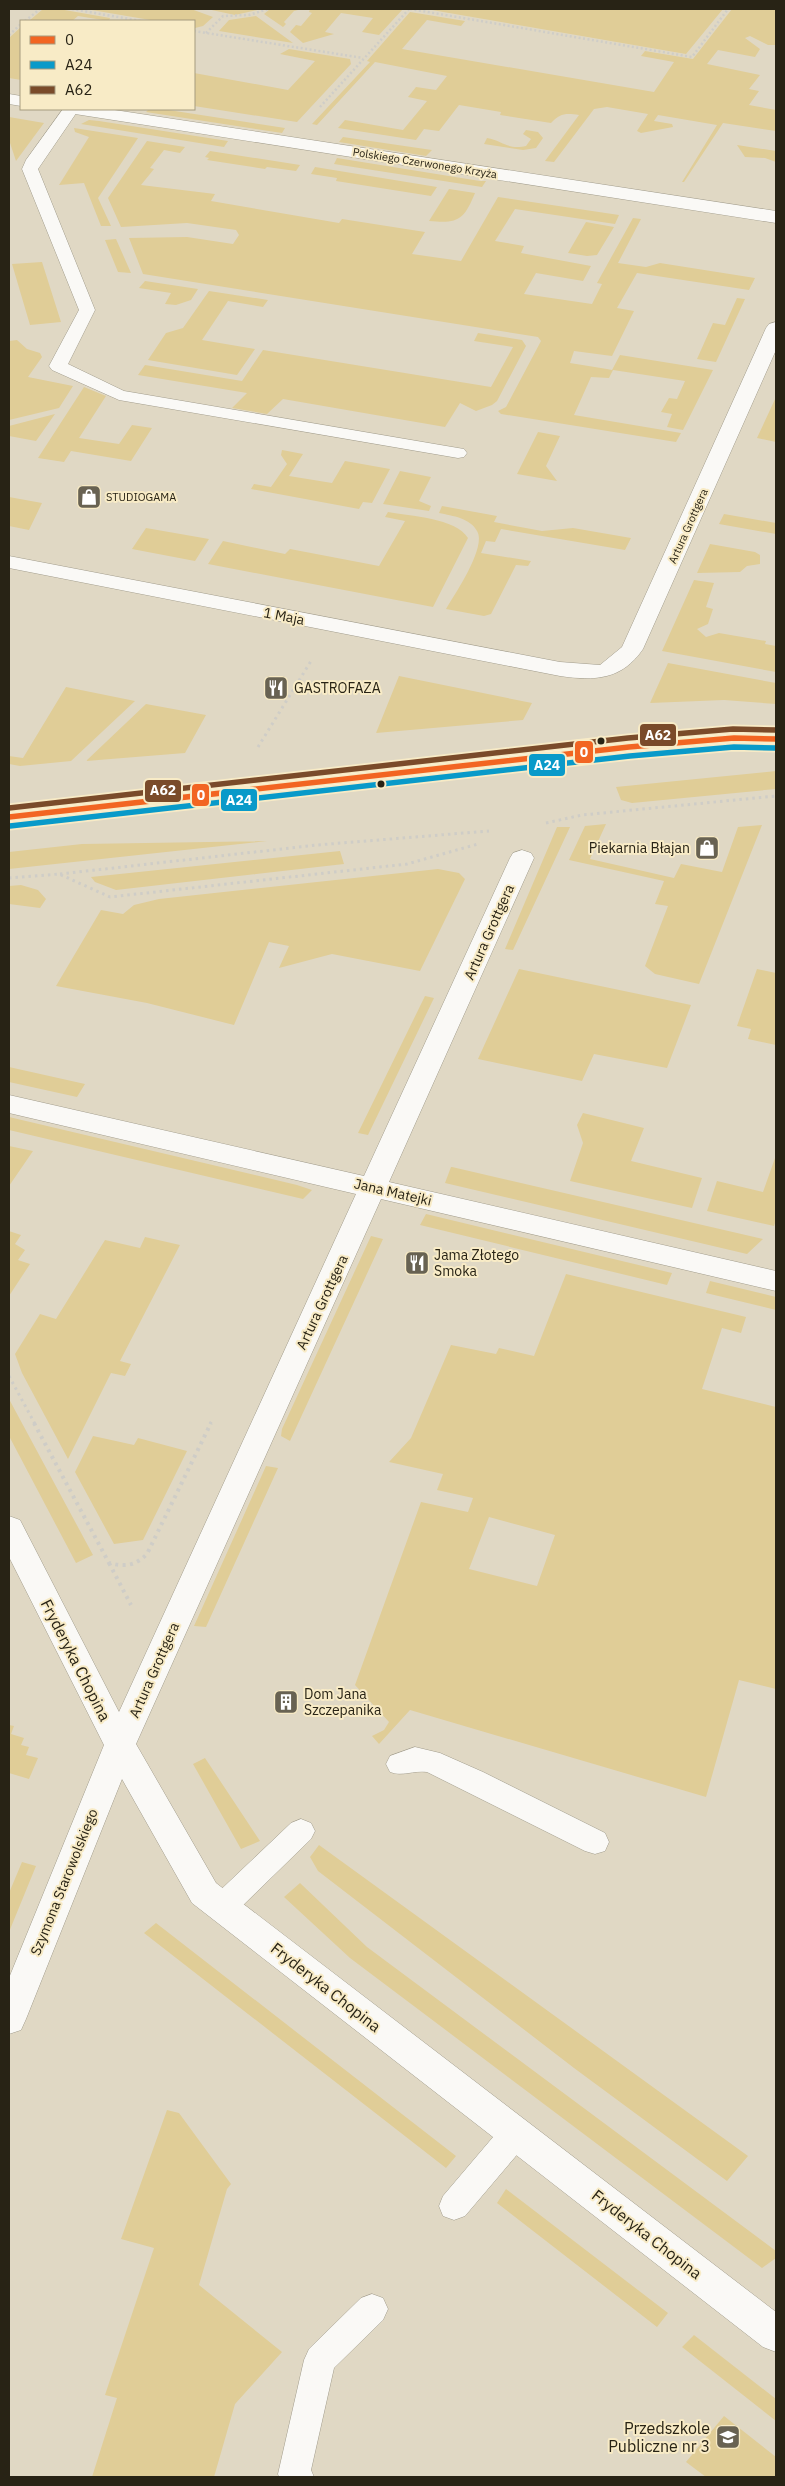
<svg xmlns="http://www.w3.org/2000/svg" width="785" height="2486" font-family="'IBM Plex Sans',sans-serif">
<style>
.green{fill:#e0cd97;fill-rule:evenodd}
.lines{fill:none;stroke-linecap:round;stroke-linejoin:round}
.lane-casing{stroke:#a19c8c;stroke-width:1}
.street-casing{stroke:#a19c8c;stroke-width:1}
.secondary-casing{stroke:#a19c8c;stroke-width:1}
.path-far2{stroke:#cfcdc7;stroke-width:2.5;stroke-dasharray:2 2.5;stroke-linecap:butt}
.path-far1{stroke:#cfcdc7;stroke-width:3;stroke-dasharray:2.5 4;stroke-linecap:butt}
.path{stroke:#cfcdc7;stroke-width:4;stroke-dasharray:3 4.5;stroke-linecap:butt}
.lane{fill:#faf9f6;fill-rule:evenodd}
.street{fill:#faf9f6;fill-rule:evenodd}
.secondary{fill:#faf9f6;fill-rule:evenodd}
.bus-1-casing{stroke:#f8ebc6;stroke-width:9}
.bus-2-casing{stroke:#f8ebc6;stroke-width:9}
.bus-3-casing{stroke:#f8ebc6;stroke-width:9}
.bus-1{stroke:#f26522;stroke-width:5.5}
.bus-2{stroke:#099ac9;stroke-width:5.5}
.bus-3{stroke:#7a4b2a;stroke-width:5.5}
.bus-dot{fill:#282315;stroke:#f8ebc6;stroke-width:2}
.labels{text-anchor:middle;stroke-width:4;stroke-linejoin:round;paint-order:stroke}
.far-street-label{font-size:11px;fill:#282315;stroke:#f8ebc6}
.far-poi-label{font-size:11px;fill:#282315;stroke:#f8ebc6;text-anchor:start}
.street-label{font-size:14px;fill:#282315;stroke:#f8ebc6}
.poi-label{font-size:14px;fill:#282315;stroke:#f8ebc6;text-anchor:start}
.near-street-label{font-size:16px;fill:#282315;stroke:#f8ebc6}
.near-poi-label{font-size:16px;fill:#282315;stroke:#f8ebc6;text-anchor:end}
.line-badge{stroke:#f8ebc6;stroke-width:2}
.badge-label{font-size:14px;text-anchor:middle;font-weight:bold;fill:#fff}
</style>
<rect width="100%" height="100%" fill="#e0d8c4"/>
<!-- green -->
<path class="green" d="M43,9h16l51,9 -1,3 -31,-5 -6,5h-43z
M86,9h105l22,8 -10,9 -8,2 -1,-7h-38z
M207,9h55l-27,6z
M270,9h32l-8,2 -10,11 2,2 -3,3 -19,-13z
M310,9h93l-24,26 -17,-3 11,-14 -32,-5 -16,19 9,2 -31,9 -13,-11 6,-7 5,1 11,-13 -3,-1z
M426,9h297l-37,45z
M732,9h44v36h-8l-18,-9 -5,2 15,11 -5,8 -37,-7 -11,14 53,11 -11,14 10,2 -10,14 27,5v21l-53,-8 -39,59h-2l35,-57 -59,-10 -4,6 18,3 1,3 -32,6 -4,-2 11,-17 -41,-7 -13,2 -40,53 -9,-1 34,-46c-13,-2 -19,-2 -28,8l-51,-8 1,-3 -42,-7 -20,26 -15,-2 -8,11 -78,-12 7,-8 58,10 24,-29 -19,-4 8,-10 20,3 11,-14 -72,-14 -58,63 -5,-1 58,-62 -3,-1 43,-49 55,9 -4,5 -34,-6 -25,29 252,43 20,-30 -33,-6 4,-5 48,8z
M256,16l37,27 -74,-12 10,-11z
M21,27v53l-12,-2v-40z
M289,49l61,10 1,5 -54,58 -103,-16v-33l94,17 27,-29 -35,-7z
M149,109h13l123,19 -3,5 -136,-21z
M9,117l35,6 -28,38 -7,-21z
M89,120l10,1 129,20 -4,6 -143,-23z
M74,128l64,10 -40,60 13,28h-10l-17,-43 -25,2 30,-48 -14,-5z
M526,130l12,2 5,6 -7,10 -13,2 -39,-6 3,-6c16,3 21,12 39,8l5,-7 -8,-5z
M343,137l82,12 7,1 -6,6 -87,-14z
M147,141l38,6 -5,6 -16,-3 -14,18 4,1 -13,16 74,9 -4,7 128,22 3,-4 83,13 -13,22 49,7 37,-64 121,18 -4,9 -100,-15 -20,32 29,5 -3,7 70,13 -8,15 -47,-8 -12,21 68,10 10,-20 -5,-1 36,-65 8,1 -23,44 28,4 14,-4 95,15 -6,12 -112,-17 -20,35 17,3 -22,45 -38,-5 -4,12 37,6 5,1 8,-15 93,15 -30,60 -16,-3 5,-13 -11,-2 8,-14 8,1 8,-18 -72,-11 -4,8 -18,-1 -17,38 107,18 -5,9 -175,-28 -3,-3 8,-4 35,-66 -3,-4 -395,-63 -14,-36 58,-1 46,7 6,-9 -3,-5 -49,-7 -66,4 -13,-29z
M737,145l39,6v11l-11,-4 -20,-1z
M210,151l90,14 -4,6 -29,-4 -2,2 -58,-9 2,-2 -4,-1z
M337,158l143,23h6l-4,6 -148,-23z
M315,167l122,20 -6,9 -95,-15 1,-3 -26,-4z
M449,189l26,4c-11,27 -17,31 -46,28z
M586,222l28,5 -17,28 -10,1 -19,-3z
M116,239l15,34 -13,-1 -13,-32z
M42,262l19,60 -31,3 -18,-61z
M145,281l53,8 -7,11 -15,5 -11,-1 6,-11 -32,-5z
M209,291l59,9 -5,7 -35,-6 -26,39 53,9 -18,26 -89,-15 18,-27 17,-5z
M737,298l8,1 -29,63 -19,-3 16,-36 12,2z
M478,333l44,7 4,6 -29,55 -5,4 -16,6 -16,-8 -15,24 -162,-28 -16,15 -35,-6 15,-15 -109,-18 7,-10 97,16 21,-31 228,37 22,-40 -39,-6z
M17,340l10,9 13,4 2,4 -14,20 45,9 -14,22 -50,12v-79z
M84,387l22,9 -27,42 40,6 13,-19 20,3 -21,33 -60,-10 -7,11 -26,-4z
M776,397v45l-19,-4z
M55,414l-19,27 -27,-5v-10z
M538,432l22,4 -14,30 11,15 -40,-7z
M282,450l21,4 -14,22 43,7 13,-22 45,8 -18,34 -9,-1 -4,7 -108,-20 3,-5 17,3 16,-23 -6,-9z
M400,471l31,6 -12,24 12,5 -2,5 -46,-7z
M9,497l33,6 -13,27 -20,-4z
M442,506l55,10 -3,6 48,9 31,-3 58,10 -6,12 -124,-21 -6,13 -9,-1 -5,12 50,8 -3,5 -12,-1 -25,49 -7,2 -38,-7c9,-15 41,-62 31,-78 -7,-13 -24,-15 -38,-18z
M388,512c22,4 68,6 80,26l-35,69 -225,-43 15,-23 62,13 5,-5 89,17 26,-45 -20,-4z
M724,514l52,9v11l-57,-10z
M146,528l63,11 -14,22 -63,-12z
M710,544l45,8 5,3v9l-13,2 -7,6 -43,1z
M694,580l20,3 -8,24 7,2 -5,15 -11,5 9,8 13,-4 47,8 -1,3 11,2v26l-114,-21z
M668,663l108,20v21l-52,-4 -74,3z
M399,676l133,27 -9,17 -147,13z
M66,687l69,14 -64,60 -51,5 -11,-2v-8l14,2z
M146,704l60,11 -21,38 -99,8z
M776,771v18l-144,14 -11,-3 -5,-13z
M606,824l-16,35 84,19 7,-14 41,8 16,-45 24,-2 -63,159 -44,-10 -10,-8 23,-60 -13,-2 9,-23 -95,-21 16,-34z
M557,827h13l-57,123 -8,-1z
M267,841l-258,28v-17l73,-8z
M340,851l4,13 -228,26 -21,-8 -4,-5z
M438,869l21,4 6,6 -45,92 -88,-17 -53,14 10,-22 -20,-4 -35,83 -87,-22 -91,-17 45,-76 22,4 11,-9 25,-6z
M21,885l17,5 8,9 -6,9 -31,-4v-18z
M519,969l172,36 -24,63 -73,-14 -12,27 -104,-22z
M757,969l19,4v72l-28,-6 3,-10 -14,-3z
M425,996l9,2 -66,137 -10,-2z
M9,1067l76,17 -8,13 -68,-15z
M583,1113l61,15 -13,33 71,17 -10,30 -122,-27 13,-38 -6,-18z
M9,1117l288,68 15,5 -9,9 -294,-69z
M9,1146l24,5 -24,35z
M775,1158l1,62 -2,6 -67,-15 10,-30 46,11z
M451,1167h1l311,72 -16,15 -302,-71z
M426,1214l246,59 -5,12 -247,-60z
M9,1231l12,4 -6,9 10,6 -7,10 12,4 -21,32z
M371,1236l12,3 -93,202 -9,-5 1,-7z
M145,1237l35,8 -60,116 11,3 -6,12 -14,-3 -43,86 -46,-86 -7,-19 25,-40 16,5 49,-79 35,8z
M566,1274l180,43 -5,16 -19,-5 -20,61 74,18v282l-37,-9 -33,117 -296,-87 -31,34 -7,-8 12,-6 5,-8 -34,-37 66,-183 47,10 5,-14 -36,-8 6,-16 -54,-12 22,-24 40,-93 45,9 3,-6 35,8zM489,1517l66,18 -18,51 -68,-17z
M710,1281l66,16v13l-70,-17z
M9,1399l84,156 -17,8 -67,-127z
M93,1436l41,9 4,-7 49,13 -44,89 -29,4 -39,-72z
M266,1466l12,2 -72,159 -12,-1z
M9,1725l5,1 -3,8 13,4 -3,7 8,2 -3,8 12,3 -9,21 -20,-6z
M205,1758l55,83 -19,8 -48,-85z
M319,1845l429,311 -21,25 -153,-113 -256,-197 -8,-14z
M22,1862l14,4 -27,66v-39z
M300,1883l67,64 409,304v7l-14,10 -412,-310 -66,-61z
M156,1923l300,233 -10,12 -302,-235z
M167,2110l12,3 52,71 -4,5 -28,96 83,67 -47,52 -21,73h-122l25,-79 -12,-3 49,-147 -33,-9z
M506,2189l162,124 -11,14 -160,-124z
M694,2335l82,64v22l-94,-74z
M724,2416l52,41v20h-70l-20,-15z"/>
<g class="lines">
<defs>
<path id="lane" d="M63,109h16l-41,60 57,141 -27,54 56,27 334,57 6,1 3,4 -3,4 -6,1 -339,-58 -67,-30 -3,-4 30,-56 -57,-141 4,-9z
M415,1747l25,6 43,19 122,61 4,9 -4,9 -10,3 -10,-3 -158,-79c-14,-2 -24,5 -37,0l-4,-8 4,-8z
M301,1819l10,4 4,8 -4,8 -79,77 -10,3 -10,-3 -4,-9 4,-9 79,-75z
M516,2119l11,4 4,10 -4,10 -62,73 -11,4 -11,-4 -4,-10 4,-10 62,-73z
M372,2294l11,4 5,11 -5,11 -49,48 -23,102 3,7h-35l-1,-3 26,-114 5,-11 52,-51z"/>
<path id="street" d="M9,94l12,2v10l-12,-2z
M66,109h42l668,102v12l-701,-109 -6,-1z
M776,322v28l-133,299c-21,31 -48,32 -83,27l-551,-108v-12l551,106 40,3 22,-18 144,-319 3,-4z
M522,850l9,3 3,5 -145,324 387,89v20l-395,-92 -245,545 80,139 560,429v40l-13,-5 -571,-444 -70,-124 -96,240 -5,11 -12,4v-56l95,-233 -95,-188v-41l11,4 99,192 237,-518 -347,-81v-18l355,81 146,-318 3,-5z"/>
<path id="secondary" d="M734,731l42,1v14l-42,-1 -105,9 -620,70v-14l620,-70z"/>
</defs>
<!-- lane casing -->
<use href="#lane" class="lane-casing"/>
<!-- street casing -->
<use href="#street" class="street-casing"/>
<!-- secondary casing -->
<use href="#secondary" class="secondary-casing"/>
<!-- path-far2 -->
<path class="path-far2" d="M72,9l69,12
M410,9l282,48 36,-48
M25,21l15,-12
M194,31l169,27
M206,33l17,-17 26,-1 19,-6
M9,35l12,-11
M320,107l89,-98"/>
<!-- path-far1 -->
<path class="path-far1" d="M258,747l53,-86
M546,823l36,-8 194,-19
M60,874l257,-29 172,-14
M9,878l50,-4 51,23 297,-33 71,-20
M9,1376l26,48
M210,1424l2,-4"/>
<!-- path -->
<path class="path" d="M34,1423l75,140c16,4 26,3 38,-9l64,-131
M109,1563l22,42"/>
<!-- lane -->
<use href="#lane" class="lane"/>
<!-- street -->
<use href="#street" class="street"/>
<!-- secondary -->
<use href="#secondary" class="secondary"/>
<defs>
<path id="bus-1" d="M9,817l620,-70 105,-9 42,1"/>
<path id="bus-2" d="M10,826l620,-70 104,-9 42,1"/>
<path id="bus-3" d="M9,808l619,-70 105,-9 43,1"/>
</defs>
<!-- bus-1 casing -->
<use href="#bus-1" class="bus-1-casing"/>
<!-- bus-2 casing -->
<use href="#bus-2" class="bus-2-casing"/>
<!-- bus-3 casing -->
<use href="#bus-3" class="bus-3-casing"/>
<!-- bus-1 -->
<use href="#bus-1" class="bus-1"/>
<!-- bus-2 -->
<use href="#bus-2" class="bus-2"/>
<!-- bus-3 -->
<use href="#bus-3" class="bus-3"/>
</g>
<!-- icons -->
<defs>
<symbol id="shop-square" viewBox="-11 -11 22 22"><rect x="-9" y="-9" width="18" height="18" rx="4" fill="#686252" stroke="#f8ebc6"/><path d="M-5-2.5h2.3a2.7 3.5 0 0 1 5.4 0H5L5.5 6h-11ZM-1.5-2.5h3a1.5 2.3 0 0 0-3 0Z" fill="#fff"/></symbol>
<symbol id="restaurant-square" viewBox="-11 -11 22 22"><rect x="-9" y="-9" width="18" height="18" rx="4" fill="#686252" stroke="#f8ebc6"/><path d="M-5-6h1v4h1v-4h1v4h1v-4h1v5L-1.5 .5V6h-2V.5L-5-1ZM5-6V6H3V1.5H1.5Q1.5-4 5-6Z" fill="#fff"/></symbol>
<symbol id="building-square" viewBox="-11 -11 22 22"><rect x="-9" y="-9" width="18" height="18" rx="4" fill="#686252" stroke="#f8ebc6"/><path d="M-4-6H4V6H1V3H-1V6H-4ZM-2.5-4.3h1.7v1.8h-1.7ZM.8-4.3h1.7v1.8H.8ZM-2.5-1h1.7V.8h-1.7ZM.8-1h1.7V.8H.8Z" fill="#fff"/></symbol>
<symbol id="school-square" viewBox="-11 -11 22 22"><rect x="-9" y="-9" width="18" height="18" rx="4" fill="#686252" stroke="#f8ebc6"/><path d="M0-5L7-2L0 1L-7-2ZM-4 1L0 2.5L4 1V4Q0 6-4 4Z" fill="#fff"/></symbol>
</defs>
<g fill-rule="evenodd">
<use href="#shop-square" x="75" y="483" width="28" height="28"/>
<use href="#restaurant-square" x="262" y="674" width="28" height="28"/>
<use href="#shop-square" x="693" y="834" width="28" height="28"/>
<use href="#restaurant-square" x="403" y="1249" width="28" height="28"/>
<use href="#building-square" x="272" y="1688" width="28" height="28"/>
<use href="#school-square" x="714" y="2423" width="28" height="28"/>
</g>
<!-- markers -->
<g class="bus-dot">
<circle cx="601" cy="741" r="4.5"/>
<circle cx="381" cy="784" r="4.5"/>
</g>
<g class="labels">
<!-- far-street labels -->
<g class="far-street-label">
<text transform="translate(425 163) rotate(9)" y="4">Polskiego Czerwonego Krzyża</text>
<text transform="translate(688 526) rotate(-66)" y="4">Artura Grottgera</text>
</g>
<!-- far-poi labels -->
<g class="far-poi-label">
<text x="106" y="501">STUDIOGAMA</text>
</g>
<!-- street labels -->
<g class="street-label">
<text transform="translate(284 616) rotate(11)" y="5">1 Maja</text>
<text transform="translate(489 932) rotate(-66)" y="5">Artura Grottgera</text>
<text transform="translate(393 1192) rotate(13)" y="5">Jana Matejki</text>
<text transform="translate(322 1302) rotate(-65)" y="5">Artura Grottgera</text>
<text transform="translate(154 1670) rotate(-66)" y="5">Artura Grottgera</text>
<text transform="translate(64 1882) rotate(-68)" y="5">Szymona Starowolskiego</text>
</g>
<!-- poi labels -->
<g class="poi-label">
<text x="294" y="693">GASTROFAZA</text>
<text x="690" y="853" text-anchor="end">Piekarnia Błajan</text>
<text x="434" y="1260">Jama Złotego<tspan x="434" dy="16">Smoka</tspan></text>
<text x="304" y="1699">Dom Jana<tspan x="304" dy="16">Szczepanika</tspan></text>
</g>
<!-- near-street labels -->
<g class="near-street-label">
<text transform="translate(76 1660) rotate(63)" y="6">Fryderyka Chopina</text>
<text transform="translate(326 1987) rotate(38)" y="6">Fryderyka Chopina</text>
<text transform="translate(647 2234) rotate(38)" y="6">Fryderyka Chopina</text>
</g>
<!-- near-poi labels -->
<g class="near-poi-label">
<text x="710" y="2434">Przedszkole<tspan x="710" dy="18">Publiczne nr 3</tspan></text>
</g>
</g>
<g class="line-badge">
<rect x="639" y="723" width="38" height="24" rx="5" fill="#7a4b2a"/>
<rect x="574" y="740" width="20" height="24" rx="5" fill="#f26522"/>
<rect x="528" y="753" width="38" height="24" rx="5" fill="#099ac9"/>
<rect x="144" y="779" width="38" height="24" rx="5" fill="#7a4b2a"/>
<rect x="191" y="783" width="19" height="24" rx="5" fill="#f26522"/>
<rect x="220" y="788" width="38" height="24" rx="5" fill="#099ac9"/>
</g>
<g class="badge-label">
<text x="658" y="740">A62</text>
<text x="584" y="757">0</text>
<text x="547" y="770">A24</text>
<text x="163" y="795">A62</text>
<text x="201" y="800">0</text>
<text x="239" y="805">A24</text>
</g>
<!-- border -->
<rect width="785" height="2486" fill="none" stroke="#282315" stroke-width="20"/>
<!-- legend -->
<rect x="20" y="20" width="175" height="90" fill="#f8ebc6" stroke="#a59b7f"/>
<rect x="30" y="36" width="25" height="8" fill="#f26522" stroke="#a59b7f"/>
<text x="65" y="45" font-size="15" fill="#282315">0</text>
<rect x="30" y="61" width="25" height="8" fill="#099ac9" stroke="#a59b7f"/>
<text x="65" y="70" font-size="15" fill="#282315">A24</text>
<rect x="30" y="86" width="25" height="8" fill="#7a4b2a" stroke="#a59b7f"/>
<text x="65" y="95" font-size="15" fill="#282315">A62</text>
</svg>
